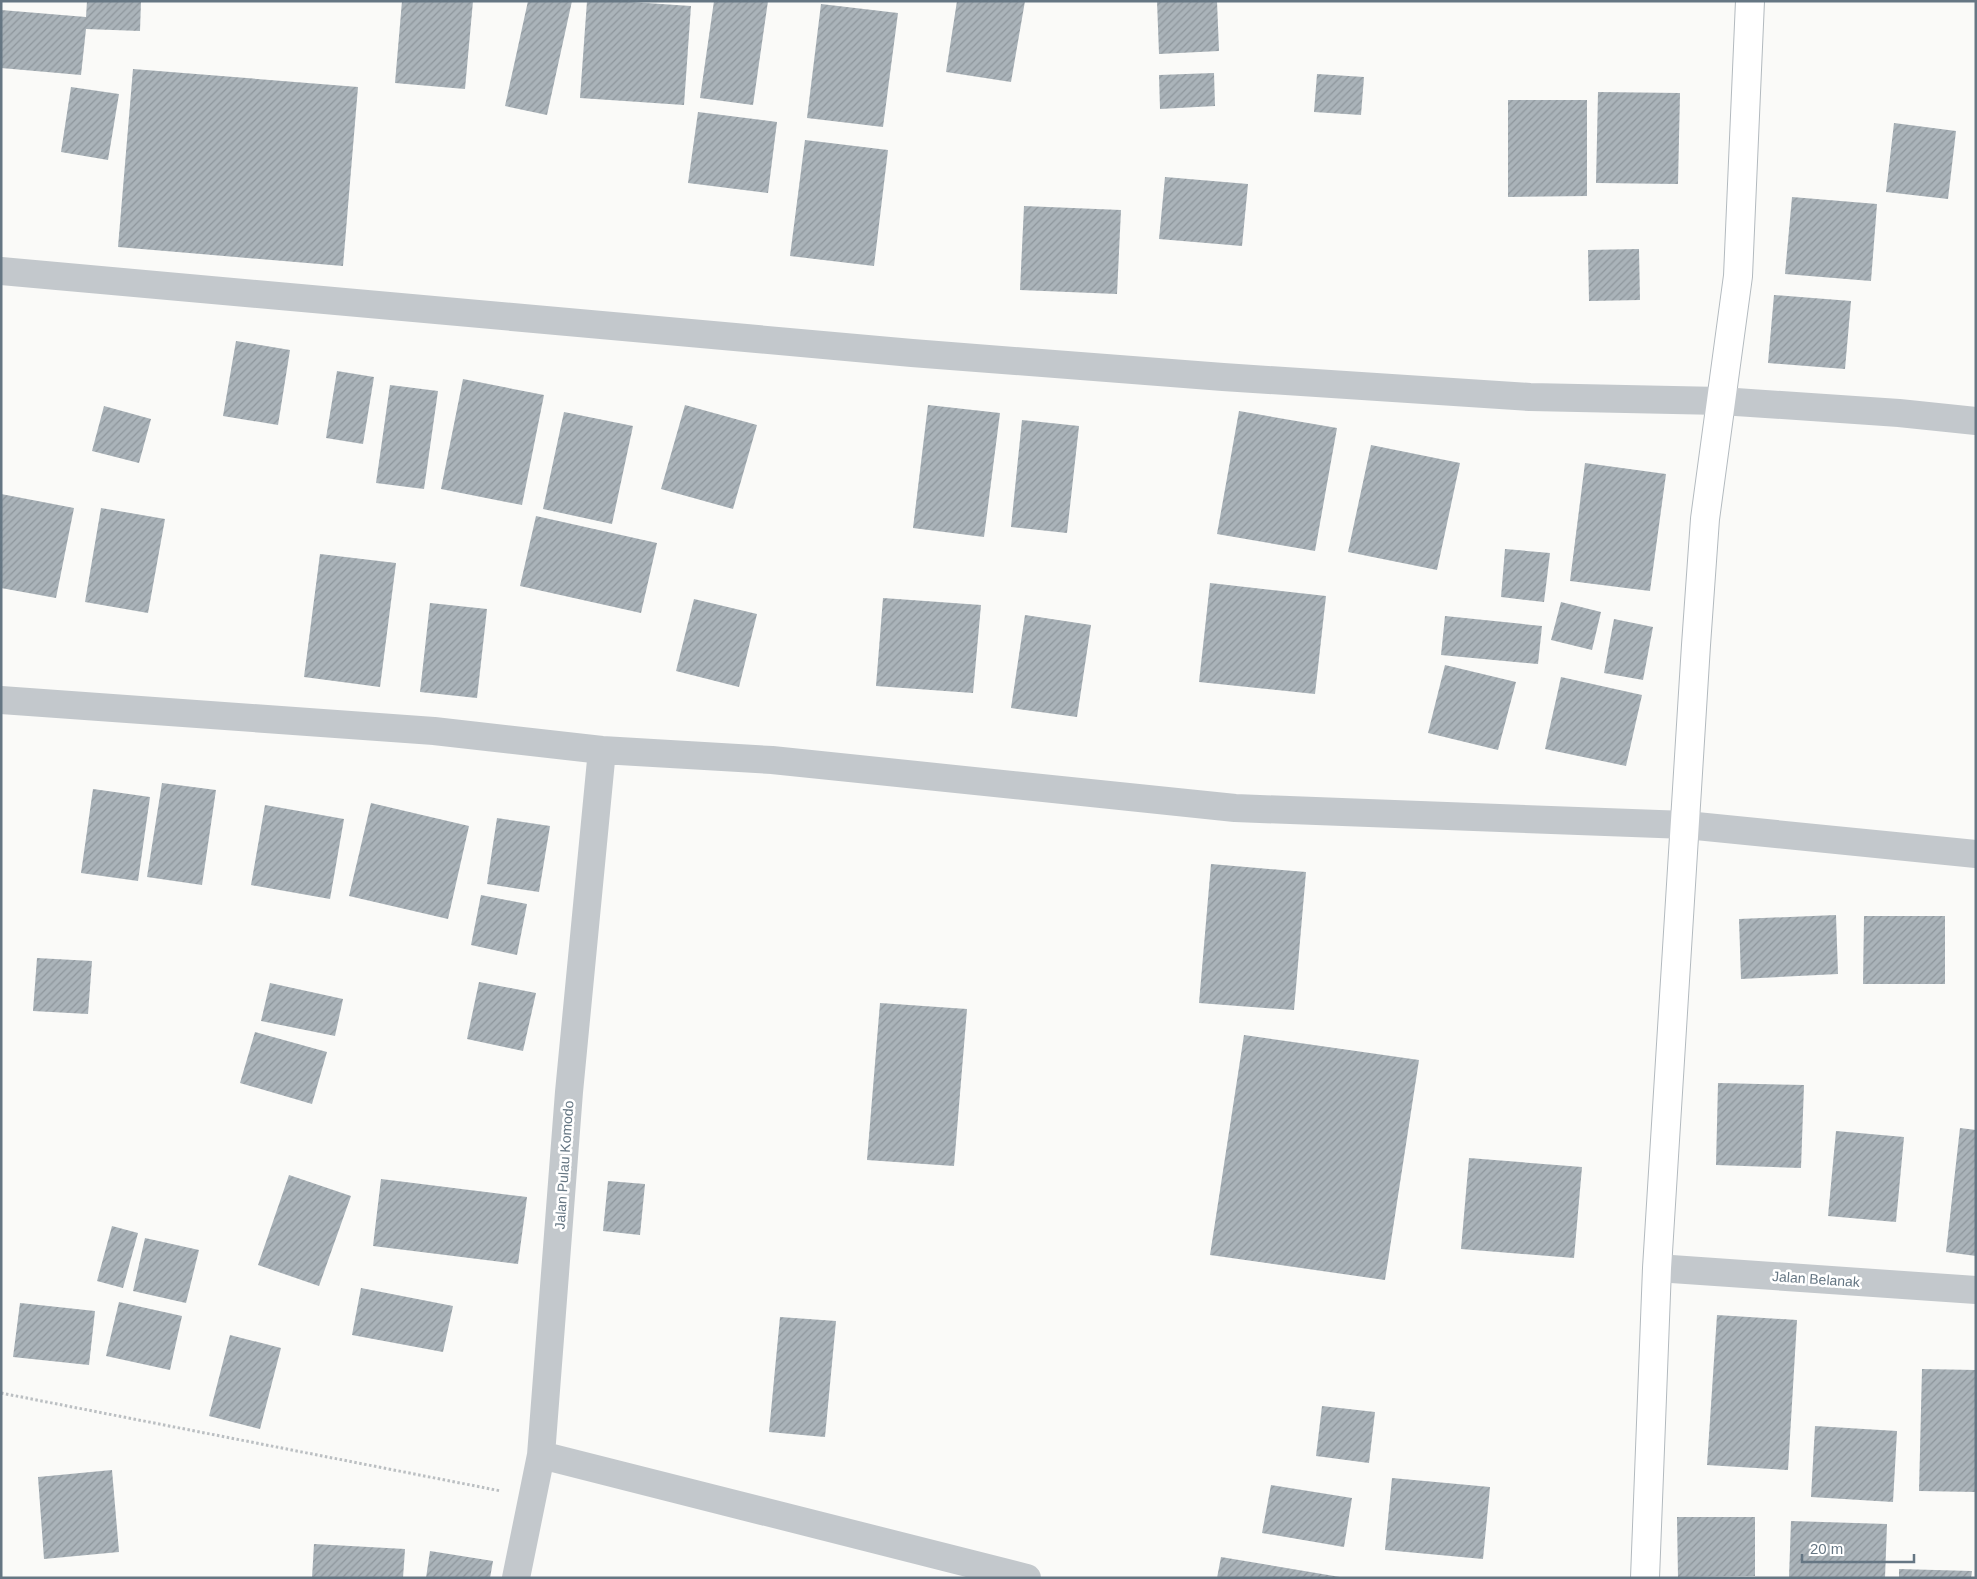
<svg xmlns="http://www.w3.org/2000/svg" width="1977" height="1579" font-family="Helvetica,sans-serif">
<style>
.building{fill:url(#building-hatch)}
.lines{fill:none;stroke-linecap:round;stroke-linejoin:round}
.secondary-casing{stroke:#b3babf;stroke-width:30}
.path{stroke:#bbbfc2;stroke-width:3;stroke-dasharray:2.5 2.5;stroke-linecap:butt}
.street{stroke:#c3c8cc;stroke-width:28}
.secondary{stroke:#fff;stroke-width:28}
.labels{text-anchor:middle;stroke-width:5;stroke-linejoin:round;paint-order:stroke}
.street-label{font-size:14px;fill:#657683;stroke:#fff}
</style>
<defs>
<pattern id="building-hatch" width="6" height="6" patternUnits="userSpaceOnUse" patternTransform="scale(1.25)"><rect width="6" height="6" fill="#aab3b9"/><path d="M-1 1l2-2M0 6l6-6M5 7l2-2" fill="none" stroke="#8e969c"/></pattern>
</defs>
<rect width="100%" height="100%" fill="#fafaf8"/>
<!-- building -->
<path class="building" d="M87,1h54l-1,30 -54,-2 -5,46 -80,-7v-58l85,7z
M402,1h71l-8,88 -70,-6z
M528,1h44l-25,114 -42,-9z
M587,1h29l75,5 -7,99 -104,-7z
M714,1h54l-15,104 -53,-7z
M957,1h68l-14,81 -65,-10z
M1157,1h60l2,50 -60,3z
M821,4l77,9 -15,114 -76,-9z
M133,69l225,18 -15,179 -225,-19z
M1214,73l1,33 -55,3 -1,-34z
M1317,74l47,3 -3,38 -47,-3z
M71,87l48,7 -11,66 -47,-8z
M1598,92l82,1 -2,91 -82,-1z
M1508,100h79v96l-79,1z
M698,112l79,10 -9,71 -80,-10z
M1894,123l62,8 -8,68 -62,-7z
M805,140l83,10 -14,116 -84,-10z
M1165,177l83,7 -6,62 -83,-7z
M1792,197l85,7 -6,77 -86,-7z
M1024,206l97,4 -4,84 -97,-4z
M1639,249l1,51 -51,1 -1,-51z
M1774,295l77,6 -6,68 -77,-6z
M236,341l54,9 -12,75 -55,-9z
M337,371l37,6 -11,67 -37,-6z
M463,379l81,16 -22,110 -81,-16z
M390,385l48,6 -14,98 -48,-6z
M685,405l72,20 -24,84 -72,-20z
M928,405l72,8 -16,124 -71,-9z
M104,406l47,13 -12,44 -47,-12z
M1239,411l98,17 -22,123 -98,-17z
M564,412l69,14 -21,98 -69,-15z
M1022,420l57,6 -12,107 -56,-6z
M1371,445l89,18 -23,107 -89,-18z
M1585,463l81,11 -16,117 -80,-10z
M1,494l73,14 -18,90 -55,-10z
M101,508l64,11 -17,94 -63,-11z
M536,516l121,27 -16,70 -121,-27z
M1505,549l45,4 -6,49 -43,-5z
M320,554l76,9 -16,124 -76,-10z
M1210,583l116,13 -11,98 -116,-12z
M883,598l98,7 -8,88 -97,-7z
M694,599l63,15 -18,73 -63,-16z
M1561,602l40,10 -9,38 -41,-10z
M430,603l57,6 -10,89 -57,-6z
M1025,615l66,10 -14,92 -66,-9z
M1445,616l97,10 -4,38 -97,-9z
M1614,619l39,8 -10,53 -39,-7z
M1445,665l71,17 -18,68 -70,-17z
M1561,677l81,18 -16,71 -81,-17z
M162,783l54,7 -14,95 -55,-8z
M93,789l57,8 -12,84 -57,-8z
M371,803l98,23 -21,93 -99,-23z
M265,805l79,14 -14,80 -79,-14z
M497,818l53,8 -11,66 -52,-8z
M1211,864l95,8 -12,138 -95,-7z
M481,895l46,9 -10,51 -46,-10z
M1836,915l2,59 -97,5 -2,-60z
M1864,916h81v68h-82z
M37,958l55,3 -4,53 -55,-3z
M479,982l57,11 -13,58 -56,-12z
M270,983l73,16 -8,37 -74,-15z
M880,1003l87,6 -13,157 -87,-6z
M255,1032l72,20 -15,52 -72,-21z
M1244,1035l175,25 -34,220 -175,-25z
M1718,1083l86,2 -3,83 -85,-3z
M1960,1128l16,2v126l-30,-4z
M1836,1131l68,6 -8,85 -68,-6z
M1469,1158l113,9 -8,91 -113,-9z
M289,1175l62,21 -32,90 -61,-21z
M381,1179l146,18 -9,67 -145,-18z
M608,1181l37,3 -5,51 -37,-4z
M112,1226l26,7 -15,55 -26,-7z
M145,1238l54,12 -13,53 -53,-12z
M361,1288l92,18 -10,46 -91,-17z
M119,1302l63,14 -12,54 -64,-14z
M20,1303l75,8 -6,54 -76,-8z
M1717,1315l80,5 -9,150 -81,-5z
M780,1317l56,4 -11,116 -56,-5z
M230,1335l51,13 -21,81 -51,-13z
M1922,1369l54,1v122l-57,-1z
M1322,1406l53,6 -6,51 -53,-7z
M1815,1426l82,5 -4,71 -82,-5z
M112,1470l7,82 -75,7 -6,-82z
M1392,1478l98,9 -7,72 -98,-9z
M1271,1485l81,13 -8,49 -82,-14z
M1677,1517h78v59l-77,1z
M1791,1521l96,3 -2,54h-96z
M314,1544l91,5 -2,29h-91z
M430,1551l63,10 -3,17h-64z
M1221,1557l119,20 -1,1h-122z
M1899,1569l73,2 -1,7h-72z"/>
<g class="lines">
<defs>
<path id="secondary" d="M1645,1578l12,-310 39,-623 9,-126 33,-243 12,-275"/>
</defs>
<!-- secondary casing -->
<use href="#secondary" class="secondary-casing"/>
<!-- path -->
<path class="path" d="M1,1393l500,98"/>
<!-- street -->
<path class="street" d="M1,271l911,82 311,24 307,20 191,4 178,12 77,8
M1,700l433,31 168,19 170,10 463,48 451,17 290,29
M1657,1268l319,22
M541,1455l486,123
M516,1578l25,-123 28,-363 33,-342"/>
<!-- secondary -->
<use href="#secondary" class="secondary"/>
</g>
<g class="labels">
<!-- street labels -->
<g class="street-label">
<text transform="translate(564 1165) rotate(-86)" y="5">Jalan Pulau Komodo</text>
<text transform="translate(1816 1279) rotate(4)" y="5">Jalan Belanak</text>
</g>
</g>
<!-- border -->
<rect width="1977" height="1579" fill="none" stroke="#657683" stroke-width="5"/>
<!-- scale -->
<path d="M1802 1554v8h112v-8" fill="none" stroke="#657683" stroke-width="2.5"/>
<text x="1810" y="1554" font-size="15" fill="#657683" stroke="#ffffff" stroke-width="4" paint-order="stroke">20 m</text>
</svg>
